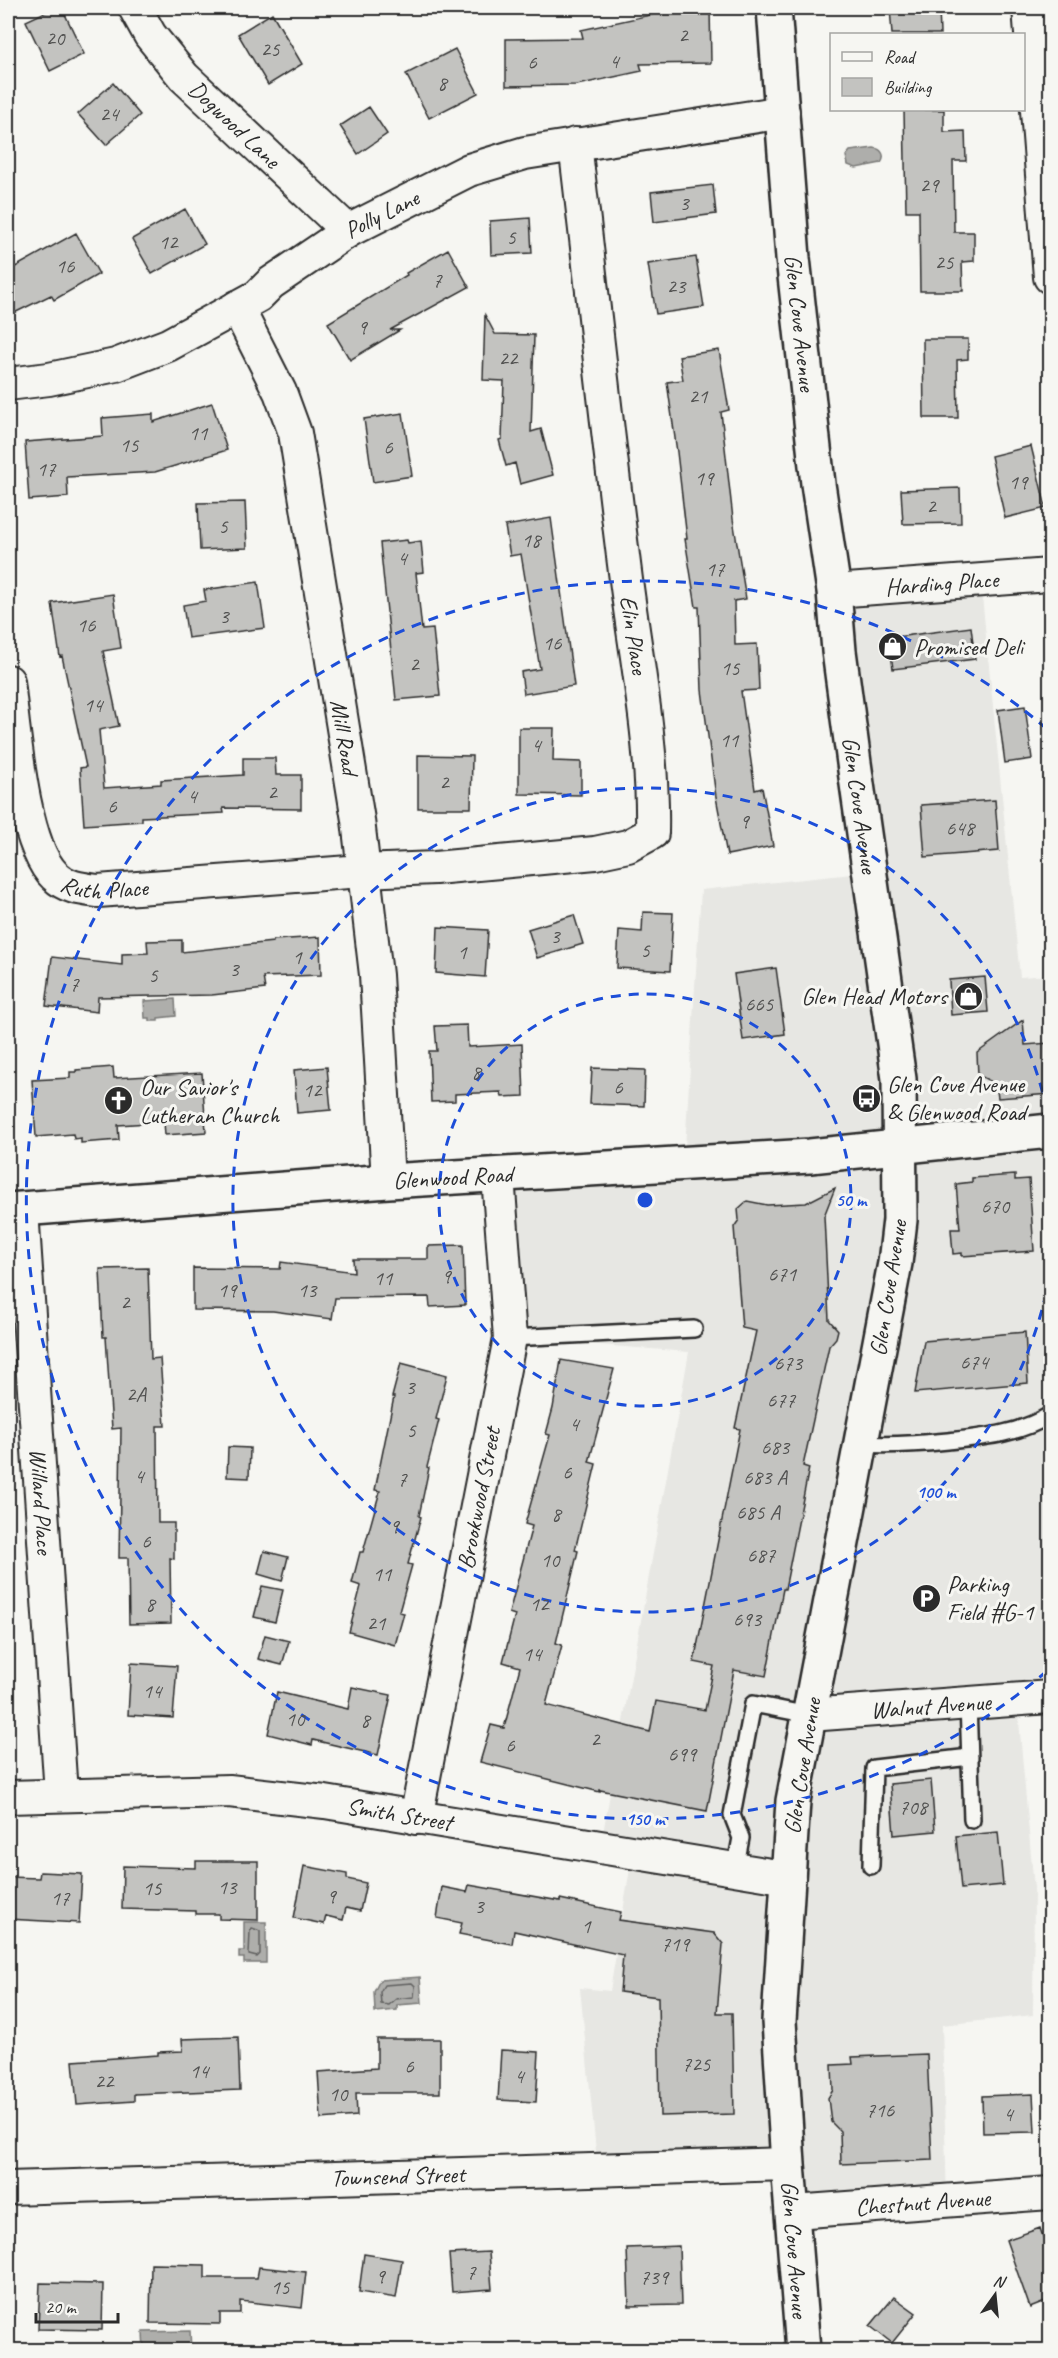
<svg xmlns="http://www.w3.org/2000/svg" width="1058" height="2358" font-family="Caveat,sans-serif">
<style>
.built{fill:#e7e7e3}
.water{fill:#aeaeab;stroke:#7a7a78;stroke-width:1.5}
.lines{fill:none;stroke-linecap:round;stroke-linejoin:round}
.shore{stroke:#5f5f5e;stroke-width:1.5}
.building{fill:#c3c3c0;stroke:#2b2b2b;stroke-width:1.5}
.lane-casing{stroke:#2b2b2b;stroke-width:20}
.street-casing{stroke:#2b2b2b;stroke-width:36}
.secondary-casing{stroke:#2b2b2b;stroke-width:38}
.lane{stroke:#f6f6f2;stroke-width:15}
.street{stroke:#f6f6f2;stroke-width:32}
.secondary{stroke:#f6f6f2;stroke-width:33}
.ring{fill:none;stroke:#1d4ed8;stroke-width:3;stroke-dasharray:10 8}
.labels{text-anchor:middle;stroke-width:6;stroke-linejoin:round;paint-order:stroke}
.number-label{font-size:21px;fill:#515150}
.street-label{font-size:24px;fill:#2b2b2b;stroke:#f6f6f2}
.poi-label{font-size:24px;fill:#2b2b2b;stroke:#f6f6f2;text-anchor:start}
.centre{fill:#1d4ed8;stroke:#f6f6f2;stroke-width:3}
.ring-label{font-size:18px;text-anchor:middle;font-weight:bold;fill:#1d4ed8;stroke:#f6f6f2;stroke-width:6;stroke-linejoin:round;paint-order:stroke}
</style>
<rect width="100%" height="100%" fill="#f6f6f2"/>
<filter id="ink" filterUnits="userSpaceOnUse"><feTurbulence type="fractalNoise" baseFrequency=".0167" numOctaves="2"/><feDisplacementMap in="SourceGraphic" scale="12" xChannelSelector="R" yChannelSelector="G"/><feConvolveMatrix kernelMatrix="1 2 1 2 8 2 1 2 1" color-interpolation-filters="sRGB"/></filter>
<g filter="url(#ink)">
<!-- built -->
<path class="built" d="M980,576l40,401 30,-2v721l-33,3 17,189 -1,127 -91,10 5,176 -157,15 -5,-57 -187,13 -18,-184 30,3 22,-135 -32,-6 89,-498 -179,-14 -11,-162 185,-12 17,-274 170,-18 -40,-283z"/>
<!-- water -->
<path class="water" d="M874,148c8,1 12,8 7,15l-25,5 -8,-3 -2,-9 4,-5z
M175,999l1,17 -18,2v3h-8v-3h-5l-1,-17z
M244,1922h22v41h-22v-5h-5v-7h5z
M420,1977l2,26 -25,2v5l-22,2 -1,-20 6,-12z
M190,2331l1,19h-47l-1,-18z"/>
<g class="lines">
<!-- shore -->
<path class="shore" d="M252,1928l8,3v23l-3,3 -8,-2 1,-24z
M412,1983l3,3 -1,11 -18,2 -7,6 -8,-1 -1,-12 4,-7z"/>
</g>
<!-- building -->
<path class="building" d="M54,8h8l22,46 -34,17 -24,-50z
M655,8h55l1,55 -71,1 2,7 -65,14 -71,1v-47l77,-1 -2,-8 74,-16z
M890,8h49l1,26h-48z
M272,13l30,51 -34,21 -30,-51z
M455,49l23,44 -49,25 -23,-44z
M113,83l27,32 -34,30 -28,-31z
M369,107l18,27 -29,20 -18,-28z
M904,110h40v22l21,-1 1,30h-13l1,71h20v29l-12,1 1,29h-43l-1,-80h-13z
M713,185l3,29 -62,8 -3,-30z
M185,209l20,35 -53,30 -20,-35z
M530,218l2,35 -41,2 -1,-34z
M76,233l23,41 -45,26 -3,-5 -43,21v-45z
M448,249l21,38 -79,43h10l-50,30 -22,-37 79,-48 -1,-2z
M696,257l8,50 -48,7 -8,-50z
M485,315l10,19 39,1 -3,97 10,-3 12,46 -33,9 -5,-21 -9,3 -7,-26 3,-1 2,-58 -21,-1z
M923,339h45v20l-11,1 1,58h-34z
M719,350l10,60 -8,2 12,107 13,80 -12,2 1,44 22,-1 2,46 -18,1 14,99 7,-2 11,58 -46,9 -11,-58 -14,-107 -3,-83h-3l-11,-68h2l-10,-87 -10,-70 16,-2 -4,-24z
M212,403l15,47 -72,22 -88,5 1,20 -39,3 -4,-58 78,-6 -1,-18 51,-4v8z
M403,413l9,63 -39,6 -9,-63z
M1031,446l15,62 -41,10 -14,-62z
M960,488l1,35 -58,1 -2,-34z
M245,502l2,46 -47,2 -2,-47z
M551,518l23,168 -50,8 -3,-22 19,-3 -19,-115 -11,2 -5,-30z
M407,540l1,3 13,-2 3,31 -8,1 6,57 11,-1 7,67 -44,4 -16,-157z
M258,582l7,46 -77,10 -5,-33 23,-4 -2,-11z
M113,594l8,54 -18,3 16,75 -20,4 5,58 57,-4v-4l82,-5v-17h32l1,17h25v34l-78,-1 1,5 -82,4v4l-58,4 -4,-57 6,-1 -24,-111 -2,1 -8,-54z
M971,627l4,32 -82,10 -4,-31z
M1025,706l7,53 -27,4 -7,-53z
M519,728h35l-1,33 28,1v33l-62,-1z
M418,755l54,1 -1,52h-53z
M995,800l4,51 -74,6 -4,-52z
M643,912l30,1 -3,58 -53,-3 2,-38 23,2z
M574,915l9,29 -46,14 -9,-29z
M438,927l50,3 -3,47 -49,-4z
M320,937l1,38 -58,2 2,12 -53,6 -114,2 -1,15 -51,-6 6,-49 70,8v-11l26,-1 -1,-12 35,-1v12l91,-10v-2z
M776,968l9,66 -42,6 -9,-66z
M985,977l3,35 -37,3 -2,-35z
M1023,1020l2,25 25,-2v51l-52,4 -2,-14 -18,-9 -1,-22z
M467,1025l1,22 54,-3 2,52 -22,1 -1,-5 -46,2v7l-24,1 -2,-51h8l-2,-25z
M113,1067l1,11 88,-5 4,59 -41,3 -1,-13 -46,3 1,15 -38,3v-5l-7,1 -1,-5 -37,3 -4,-57 38,-2v-6h6v-2z
M327,1067l4,43 -34,3 -3,-43z
M592,1068l53,2 -1,36 -54,-2z
M1015,1175v5l14,-1 5,72 -72,5v-3l-9,1 -2,-25h9l-4,-45 16,-2v-4z
M835,1188l-11,28 5,104 9,10 -2,8 -7,8 -26,120 6,2 -24,121h-2l-17,87 -32,-6 -27,141 -107,-21v2l-120,-30 11,-37 13,3 16,-61 -17,-5 12,-47 -6,-2 23,-87 -7,-2 25,-89 -4,-1 7,-26 8,-48 53,9 -25,93 7,2 -21,86 3,1 -22,92 6,2 -16,60 104,27 6,-31 49,9 9,-44 -20,-4 46,-233 -5,-1 21,-97 -14,-3 -8,-101 5,-7 -1,-11 9,-8 20,4 39,-2z
M463,1245l2,60 -35,2 -1,-10 -94,1 -3,21 -59,-8 -80,-1v-42l87,1 1,-7 73,10 -1,-13h75v-13z
M148,1268l3,91 9,-1 5,68h-8l1,97h16v36l-4,-1 1,65 -42,1 -1,-66h-9l2,-130 -9,1 -6,-92h-3l-3,-68z
M1025,1332l3,51 -113,10 9,-52z
M401,1363l46,12 -11,44 3,1 -12,47 2,1 -10,48 2,1 -13,47 4,1 -13,47 5,1 -9,32 -46,-13 12,-46 -9,-3 8,-31h3l17,-61 -5,-1 19,-93h-2z
M228,1447l22,1 -1,30 -22,-1z
M264,1551l24,6 -6,24 -24,-7z
M262,1586l21,4 -8,32 -21,-5z
M265,1635l24,6 -7,24 -24,-6z
M131,1663l46,3 -4,52 -45,-3z
M352,1687l39,8 -13,60 -65,-15 -1,5 -44,-11 9,-42 71,17z
M931,1780l4,51 -41,4 -4,-51z
M998,1832l5,53 -42,4 -5,-53z
M196,1861h62v59l-39,-1v-5h-23v-3l-74,-2 1,-43 73,2z
M304,1866l43,8v5l19,4 -6,28 -14,-3 -3,12 -17,-4 -2,8 -30,-6z
M40,1872l42,2 -3,49 -71,-4v-42l31,1z
M469,1885l91,16v-2l61,13 -2,8 95,13 9,11 -6,69h15l2,101 -74,2 -2,-119 -38,-5 3,-37 -109,-24 -2,13 -53,-10 3,-11 -25,-5 5,-31 25,5z
M238,2037l2,53 -106,4v7l-57,4 -4,-44 85,-6v-3l25,-1 -1,-12z
M377,2039h63v54h-84l1,23 -36,3 -3,-47 59,-4z
M501,2050l38,2 -3,50 -38,-2z
M927,2054l5,106 -91,4 -1,-33 -9,-9 -3,-24 5,-8 -1,-25 21,-1 -1,-7z
M1033,2094l2,38 -52,1 -1,-37z
M1040,2228l10,30v42l-20,8 -24,-68z
M679,2246l2,59 -52,1 -2,-58z
M489,2252l3,37 -40,3 -3,-38z
M364,2254l38,6 -6,38 -37,-6z
M151,2264l54,1v13h52l2,-11 47,5 -4,36 -62,-7v12h-20v11l-70,-1z
M40,2283l63,1 -1,46 -64,-1z
M894,2297l22,16 -24,30 -22,-17z"/>
<g class="lines">
<defs>
<path id="lane" d="M510,1338l184,-9
M861,1444c30,2 57,0 87,-3 37,-4 71,-7 102,-26
M968,1703l4,117
M871,1866l3,-98 96,-11
M735,1870l6,-32 -9,-23 21,-111 56,11"/>
<g id="street">
<path id="s1" d="M135,8l15,27 34,42 164,154"/>
<path d="M1029,8l21,269"/>
<path id="s2" d="M237,307l43,85 15,41 63,387 18,155 12,206"/>
<path id="s3" d="M8,384l41,-5 67,-14 52,-20 90,-49 13,-13 77,-52 121,-61 56,-17 258,-41"/>
<path id="s4" d="M834,591l216,-16"/>
<path id="s5" d="M8,681c6,47 14,164 47,195 12,12 27,13 43,15l264,-20 73,-3 160,-15 33,-7 24,-13c2,-88 -16,-173 -27,-261 -18,-142 -33,-285 -50,-428"/>
<path id="s6" d="M22,1210l39,584"/>
<path id="s7" d="M809,1715l241,-18"/>
<path id="s8" d="M8,1797l221,-6 96,11 464,76"/>
<path id="s9" d="M416,1818l94,-480 -12,-162"/>
<path id="s10" d="M8,2188l780,-24"/>
<path id="s11" d="M794,2212l256,-19"/>
</g>
<g id="secondary">
<path id="s12" d="M774,8l19,250 25,226 16,107 5,60 15,112 45,316 1,141 -5,43 -102,538 -14,220 9,143 15,186"/>
<path id="s13" d="M8,1210l380,-29 422,-25 240,-25"/>
</g>
</defs>
<!-- lane casing -->
<use href="#lane" class="lane-casing"/>
<!-- street casing -->
<use href="#street" class="street-casing"/>
<!-- secondary casing -->
<use href="#secondary" class="secondary-casing"/>
<!-- lane -->
<use href="#lane" class="lane"/>
<!-- street -->
<use href="#street" class="street"/>
<!-- secondary -->
<use href="#secondary" class="secondary"/>
</g>
</g>
<!-- distance rings -->
<g class="ring">
<circle cx="645" cy="1200" r="206"/>
<path d="M1050 1275A412 412 0 1 1 1050 1125"/>
<path d="M1047 1671A619 619 0 1 1 1047 729"/>
</g>
<!-- icons -->
<defs>
<symbol id="shop-disc" viewBox="-11 -11 22 22"><circle r="9.5" fill="#2b2b2b" stroke="#f6f6f2"/><path d="M-5-2.5h2.3a2.7 3.5 0 0 1 5.4 0H5L5.5 6h-11ZM-1.5-2.5h3a1.5 2.3 0 0 0-3 0Z" fill="#fff"/></symbol>
<symbol id="bus-disc" viewBox="-11 -11 22 22"><circle r="9.5" fill="#2b2b2b" stroke="#f6f6f2"/><path d="M-5-6H5V4H4V6H2V4H-2V6H-4V4H-5ZM-3.5-4V0h7V-4ZM-3.5 1.2v1.5H-2V1.2ZM2 1.2v1.5H3.5V1.2Z" fill="#fff"/></symbol>
<symbol id="church-disc" viewBox="-11 -11 22 22"><circle r="9.5" fill="#2b2b2b" stroke="#f6f6f2"/><path d="M-1.2-6h2.4v3.5h3.3v2.4h-3.3V6h-2.4V-.1h-3.3v-2.4h3.3Z" fill="#fff"/></symbol>
<symbol id="parking-disc" viewBox="-11 -11 22 22"><circle r="9.5" fill="#2b2b2b" stroke="#f6f6f2"/><path d="M-3.5-5.5H1a3.5 3.5 0 0 1 0 7H-1V5.5H-3.5ZM-1-3.4V-.6H.8a1.4 1.4 0 0 0 0-2.8Z" fill="#fff"/></symbol>
</defs>
<g fill-rule="evenodd">
<use href="#shop-disc" x="876" y="630" width="33" height="33"/>
<use href="#shop-disc" x="952" y="980" width="33" height="33"/>
<use href="#bus-disc" x="850" y="1082" width="33" height="33"/>
<use href="#church-disc" x="102" y="1084" width="33" height="33"/>
<use href="#parking-disc" x="910" y="1582" width="33" height="33"/>
</g>
<g class="labels">
<!-- number labels -->
<g class="number-label">
<text x="683" y="42">2</text>
<text x="55" y="45">20</text>
<text x="270" y="56">25</text>
<text x="614" y="68">4</text>
<text x="532" y="69">6</text>
<text x="442" y="90">8</text>
<text x="109" y="121">24</text>
<text x="929" y="192">29</text>
<text x="684" y="210">3</text>
<text x="511" y="244">5</text>
<text x="168" y="249">12</text>
<text x="944" y="269">25</text>
<text x="65" y="273">16</text>
<text x="437" y="287">7</text>
<text x="676" y="293">23</text>
<text x="362" y="334">9</text>
<text x="508" y="365">22</text>
<text x="698" y="403">21</text>
<text x="198" y="440">11</text>
<text x="129" y="452">15</text>
<text x="388" y="454">6</text>
<text x="46" y="476">17</text>
<text x="704" y="485">19</text>
<text x="1018" y="489">19</text>
<text x="931" y="513">2</text>
<text x="223" y="533">5</text>
<text x="531" y="547">18</text>
<text x="402" y="565">4</text>
<text x="715" y="576">17</text>
<text x="224" y="623">3</text>
<text x="86" y="632">16</text>
<text x="552" y="650">16</text>
<text x="414" y="671">2</text>
<text x="730" y="675">15</text>
<text x="93" y="712">14</text>
<text x="729" y="747">11</text>
<text x="536" y="752">4</text>
<text x="444" y="789">2</text>
<text x="272" y="799">2</text>
<text x="192" y="803">4</text>
<text x="112" y="813">6</text>
<text x="744" y="828">9</text>
<text x="960" y="835">648</text>
<text x="555" y="943">3</text>
<text x="645" y="957">5</text>
<text x="462" y="959">1</text>
<text x="297" y="964">1</text>
<text x="234" y="976">3</text>
<text x="153" y="982">5</text>
<text x="74" y="991">7</text>
<text x="759" y="1011">665</text>
<text x="476" y="1079">8</text>
<text x="618" y="1094">6</text>
<text x="312" y="1097">12</text>
<text x="995" y="1213">670</text>
<text x="782" y="1281">671</text>
<text x="446" y="1283">9</text>
<text x="383" y="1285">11</text>
<text x="227" y="1297">19</text>
<text x="307" y="1297">13</text>
<text x="125" y="1309">2</text>
<text x="974" y="1369">674</text>
<text x="788" y="1370">673</text>
<text x="410" y="1394">3</text>
<text x="136" y="1401">2A</text>
<text x="781" y="1407">677</text>
<text x="574" y="1431">4</text>
<text x="411" y="1437">5</text>
<text x="775" y="1454">683</text>
<text x="567" y="1479">6</text>
<text x="139" y="1483">4</text>
<text x="765" y="1484">683 A</text>
<text x="402" y="1486">7</text>
<text x="758" y="1519">685 A</text>
<text x="556" y="1521">8</text>
<text x="394" y="1533">9</text>
<text x="146" y="1548">6</text>
<text x="761" y="1562">687</text>
<text x="550" y="1567">10</text>
<text x="382" y="1581">11</text>
<text x="150" y="1611">8</text>
<text x="539" y="1611">12</text>
<text x="747" y="1626">693</text>
<text x="376" y="1630">21</text>
<text x="532" y="1661">14</text>
<text x="152" y="1698">14</text>
<text x="295" y="1726">10</text>
<text x="365" y="1727">8</text>
<text x="595" y="1746">2</text>
<text x="510" y="1752">6</text>
<text x="682" y="1761">699</text>
<text x="913" y="1814">708</text>
<text x="227" y="1894">13</text>
<text x="152" y="1895">15</text>
<text x="331" y="1903">9</text>
<text x="60" y="1905">17</text>
<text x="479" y="1913">3</text>
<text x="586" y="1933">1</text>
<text x="675" y="1951">719</text>
<text x="696" y="2071">725</text>
<text x="409" y="2073">6</text>
<text x="199" y="2078">14</text>
<text x="519" y="2083">4</text>
<text x="104" y="2088">22</text>
<text x="338" y="2101">10</text>
<text x="880" y="2117">716</text>
<text x="1008" y="2121">4</text>
<text x="471" y="2279">7</text>
<text x="380" y="2283">9</text>
<text x="654" y="2284">739</text>
<text x="280" y="2294">15</text>
</g>
<!-- street labels -->
<g class="street-label">
<text dy="8" stroke="none"><textPath href="#s1" startOffset="154">Dogwood Lane</textPath></text>
<text dy="8" stroke="none"><textPath href="#s3" startOffset="417">Polly Lane</textPath></text>
<text dy="8" stroke="none"><textPath href="#s12" startOffset="316">Glen Cove Avenue</textPath></text>
<text dy="8" stroke="none"><textPath href="#s4" startOffset="108">Harding Place</textPath></text>
<text transform="translate(634 635) rotate(81)" y="8">Elin Place</text>
<text dy="8" stroke="none"><textPath href="#s2" startOffset="447">Mill Road</textPath></text>
<text dy="8" stroke="none"><textPath href="#s12" startOffset="802">Glen Cove Avenue</textPath></text>
<text dy="8" stroke="none"><textPath href="#s5" startOffset="256">Ruth Place</textPath></text>
<text dy="8" stroke="none"><textPath href="#s13" startOffset="446">Glenwood Road</textPath></text>
<text transform="translate(888 1288) rotate(-81)" y="8">Glen Cove Avenue</text>
<text dy="8" stroke="none"><textPath href="#s9" startOffset="326">Brookwood Street</textPath></text>
<text dy="8" stroke="none"><textPath href="#s6" startOffset="292">Willard Place</textPath></text>
<text dy="8" stroke="none"><textPath href="#s7" startOffset="122">Walnut Avenue</textPath></text>
<text transform="translate(802 1766) rotate(-81)" y="8">Glen Cove Avenue</text>
<text dy="8" stroke="none"><textPath href="#s8" startOffset="393">Smith Street</textPath></text>
<text dy="8" stroke="none"><textPath href="#s10" startOffset="390">Townsend Street</textPath></text>
<text dy="8" stroke="none"><textPath href="#s11" startOffset="129">Chestnut Avenue</textPath></text>
<text dy="8" stroke="none"><textPath href="#s12" startOffset="2260">Glen Cove Avenue</textPath></text>
</g>
<!-- poi labels -->
<g class="poi-label">
<text x="914" y="655">Promised Deli</text>
<text x="947" y="1004" text-anchor="end">Glen Head Motors</text>
<text x="887" y="1092">Glen Cove Avenue<tspan x="887" dy="28">&amp; Glenwood Road</tspan></text>
<text x="140" y="1095">Our Savior's<tspan x="140" dy="28">Lutheran Church</tspan></text>
<text x="947" y="1592">Parking<tspan x="947" dy="28">Field #G-1</tspan></text>
</g>
</g>
<circle cx="645" cy="1200" r="9" class="centre"/>
<g class="ring-label">
<text x="851" y="1206">50 m</text>
<text x="936" y="1498">100 m</text>
<text x="645" y="1825">150 m</text>
</g>
<!-- margin -->
<rect width="1058" height="2358" fill="none" stroke="#f6f6f2" stroke-width="30"/>
<rect x="15" y="15" width="1028" height="2328" fill="none" stroke="#2b2b2b" stroke-width="2" filter="url(#ink)"/>
<!-- legend -->
<rect x="830" y="33" width="195" height="78" fill="#f6f6f2" stroke="#a5a5a2" stroke-width="1.5"/>
<rect x="842" y="52" width="30" height="9" fill="#f6f6f2" stroke="#a5a5a2" stroke-width="1.5"/>
<text x="884" y="63" font-size="18" fill="#2b2b2b">Road</text>
<rect x="842" y="78" width="30" height="18" fill="#c3c3c0" stroke="#a5a5a2" stroke-width="1.5"/>
<text x="884" y="93" font-size="18" fill="#2b2b2b">Building</text>
<!-- north arrow -->
<g transform="translate(995 2295) rotate(15)" stroke="#f6f6f2" stroke-width="4.5" paint-order="stroke">
<path d="M0-4.5L10 22L0 15L-10 22Z" fill="#2b2b2b"/>
<text y="-9" font-size="16" font-weight="bold" text-anchor="middle" fill="#2b2b2b">N</text>
</g>
<!-- scale -->
<path d="M36 2313v9h82v-9" fill="none" stroke="#2b2b2b" stroke-width="3"/>
<text x="45" y="2313" font-size="18" fill="#2b2b2b" stroke="#f6f6f2" stroke-width="4.5" paint-order="stroke">20 m</text>
</svg>
